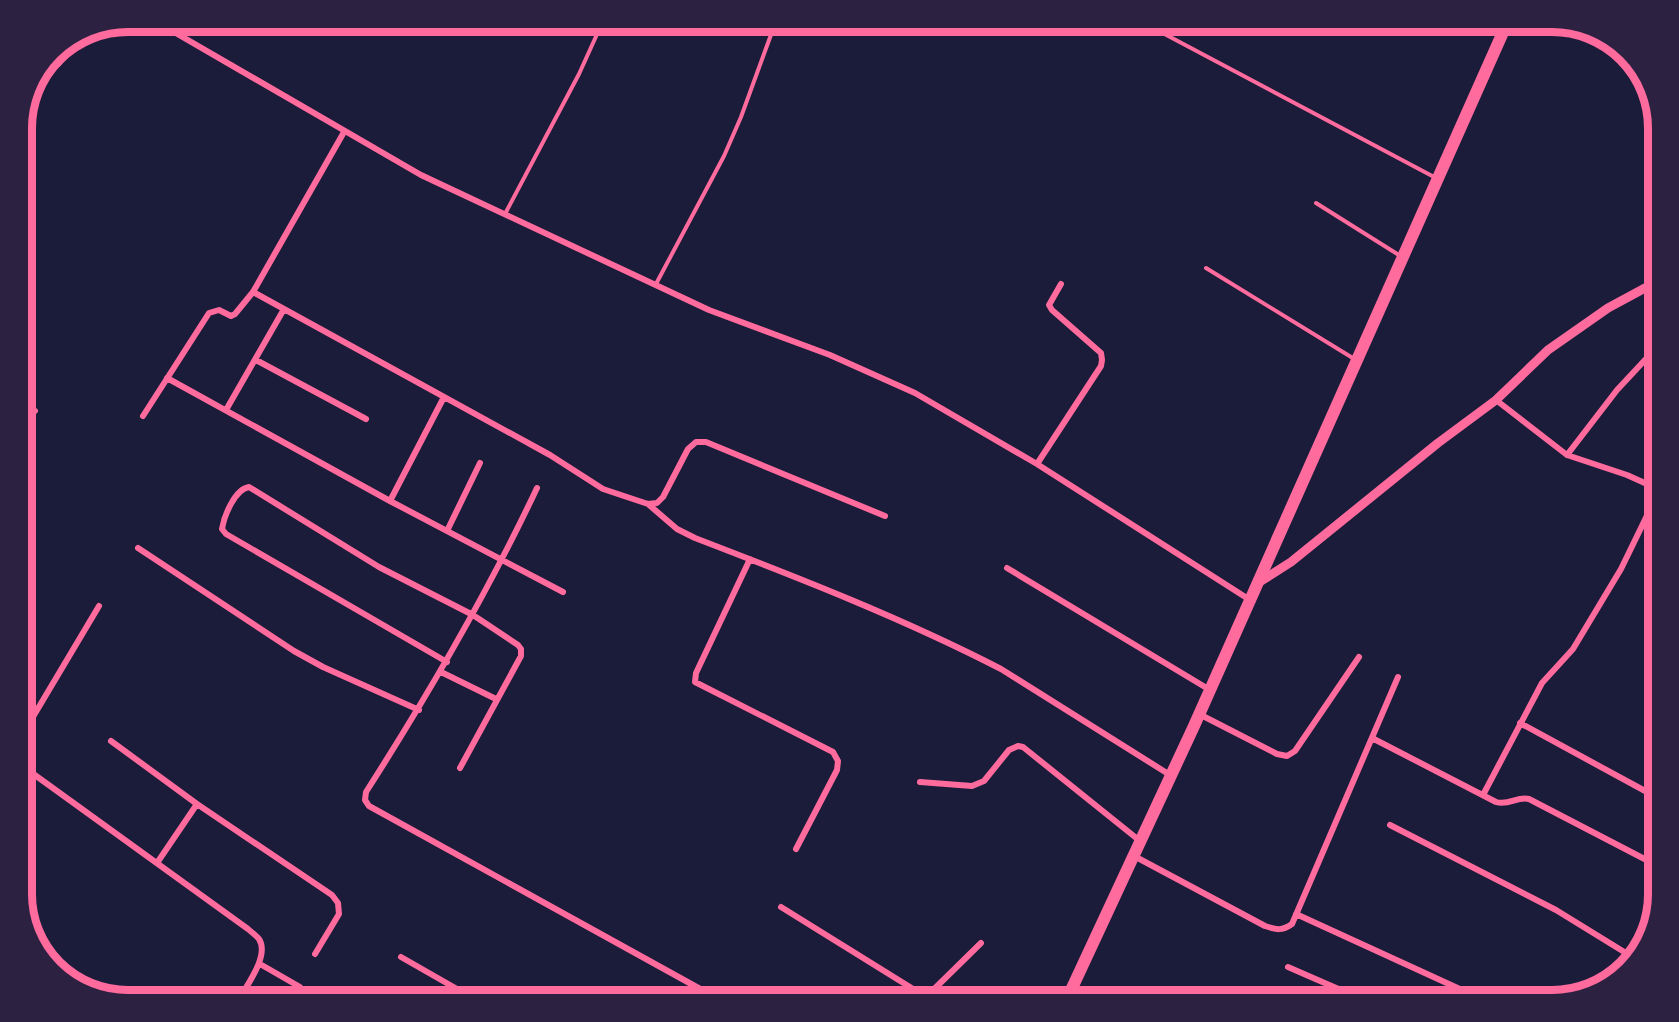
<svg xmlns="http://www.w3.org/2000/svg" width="1679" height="1022" font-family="Signika,sans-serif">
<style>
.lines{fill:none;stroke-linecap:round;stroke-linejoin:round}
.service{stroke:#ff6b9d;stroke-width:4}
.minor{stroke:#ff6b9d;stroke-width:6}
.tertiary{stroke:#ff6b9d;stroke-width:9}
.primary{stroke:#ff6b9d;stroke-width:12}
.rim{fill:none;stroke:#ff6b9d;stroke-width:8}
</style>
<rect width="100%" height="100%" fill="#1b1b3a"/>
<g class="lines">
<!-- service -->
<path class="service" d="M1140,21l296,157
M1316,203l86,54
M505,214l74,-140 24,-53
M1206,268l150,92
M656,284l68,-128 17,-39 35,-96"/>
<!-- minor -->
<path class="minor" d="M155,21l266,154 288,135 121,45 85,38 122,71 213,136
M47,64h11l32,-36
M253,292l297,163 53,34 45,15 9,-1 6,-6 25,-48 8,-7h10l179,74
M256,360l110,59
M167,378l223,123 173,91
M1496,400l71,55 60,20 31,14
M21,404l14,7
M226,410l58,-101
M143,416l66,-103 10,-3 12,6 4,-2 18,-22 91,-160
M1567,455l50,-65 41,-44
M1037,464l64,-98 1,-6 -1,-7 -49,-43 -3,-5 12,-21
M537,488c-51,108 -107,204 -171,304l-1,8 4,6 353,195
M390,501l54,-104
M648,504l29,25 18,9c104,40 207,80 306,131l169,106
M447,531l33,-68
M138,548l156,103 29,16 96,43
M750,559l-54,114 -1,9 138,70 5,9 -1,9 -41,79
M1007,568l203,122
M447,662l-221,-128 -4,-5c2,-13 13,-40 27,-42l130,80 94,48 45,30 3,4v7l-61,112
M441,672l55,27
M1199,714l78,40 10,2 8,-5 64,-94
M1520,723l138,75
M21,737l78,-131
M1372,738l124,64c13,4 21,-6 33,-3l129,67
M111,741l86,63 135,91 6,8 1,11 -24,40
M21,765l227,164c3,3 8,6 11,10 11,17 -13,47 -21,62
M920,782l52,4 12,-5 25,-31 9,-4 5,1 117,94
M1483,795l59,-112 31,-34 48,-80 37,-76
M1390,825l166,85 78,48
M1134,856l131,70c12,4 17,5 27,-2l106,-247
M157,863l40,-59
M781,907l145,90
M1296,914l190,87
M401,957l77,44
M260,964l40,23 3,8 -2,6
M1288,967l78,34
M922,1001l59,-58"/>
<!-- tertiary -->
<path class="tertiary" d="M1258,583l33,-21 147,-119 58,-43 52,-50 60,-42 50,-27"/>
<!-- primary -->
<path class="primary" d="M1066,1001l128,-275 314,-705"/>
</g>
<!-- crop -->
<path d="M0 0H1679V1022H0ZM128 32H1552A96 96 0 0 1 1648 128V894A96 96 0 0 1 1552 990H128A96 96 0 0 1 32 894V128A96 96 0 0 1 128 32Z" fill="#2d2142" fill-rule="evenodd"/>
<path class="rim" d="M128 32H1552A96 96 0 0 1 1648 128V894A96 96 0 0 1 1552 990H128A96 96 0 0 1 32 894V128A96 96 0 0 1 128 32Z"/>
</svg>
